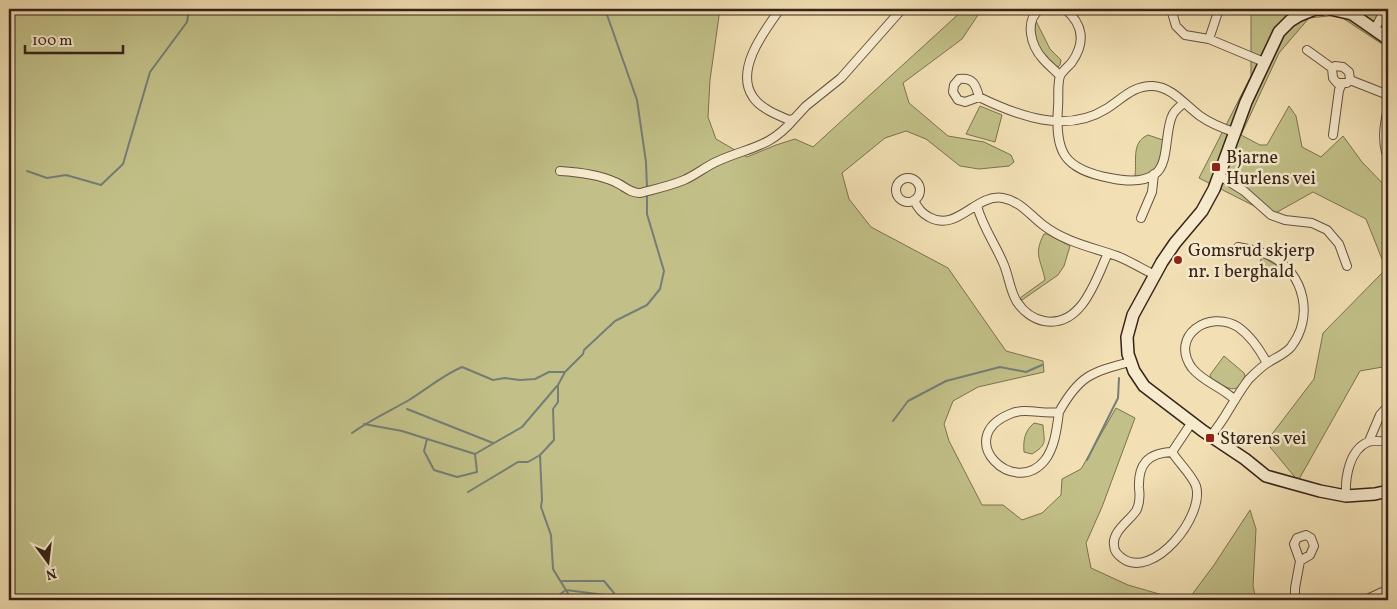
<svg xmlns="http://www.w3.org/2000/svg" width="1397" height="609" font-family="Vollkorn,serif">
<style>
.green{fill:#c2c088;stroke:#7c7251}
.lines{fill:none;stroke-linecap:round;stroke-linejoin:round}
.stream{stroke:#747e76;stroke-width:2}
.street-casing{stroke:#665240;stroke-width:10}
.secondary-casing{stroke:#37231a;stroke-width:14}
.street{stroke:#f7ebce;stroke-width:8}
.secondary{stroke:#f7ebce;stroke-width:11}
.poi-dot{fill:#8f2418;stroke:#f7ebce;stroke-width:2}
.labels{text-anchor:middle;stroke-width:5;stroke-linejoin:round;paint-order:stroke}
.poi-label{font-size:18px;fill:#37231a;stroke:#f7ebce;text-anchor:start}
</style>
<rect width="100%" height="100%" fill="#f2e0b4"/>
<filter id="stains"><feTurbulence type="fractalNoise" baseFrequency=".004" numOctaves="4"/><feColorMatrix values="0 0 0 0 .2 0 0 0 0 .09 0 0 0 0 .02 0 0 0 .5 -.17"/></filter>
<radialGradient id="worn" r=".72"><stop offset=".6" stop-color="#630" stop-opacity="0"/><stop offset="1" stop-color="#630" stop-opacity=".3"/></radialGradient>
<!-- green -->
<path class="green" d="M9,9h711l-10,71 -2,37 8,22 31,18 29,-12 19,-6 18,8 151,-138h18l-20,30 -59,44 6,20 39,33 36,6 27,13 3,7 -5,4 -30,3 -19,-3 -34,-27 -20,-8 -21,7 -43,35 7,26 22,28 77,41 58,83 37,10 1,11 -66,15 -25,14 -9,23 5,17 33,64h21l19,15 20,-7 19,-18 1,-16 19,-10 35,-61 19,10 -33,89 -16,36 5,25 37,17 52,15h-1171z
M1251,9h137v39l-50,-33 -29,3 -30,35 -38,82 19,10h7l22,-39 7,10 6,31 19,10 22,-21 19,26 26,27v177l-28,5 -62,110 -32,-39 48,-63 9,-46 63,-64 -20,-50 -53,-27 -41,23 -73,-37 52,-102z
M1036,21l14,28 11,11 -1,5 -2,2c-15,-5 -31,-32 -22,-46z
M980,106l22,9 -7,27 -29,-8z
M1148,135l15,5c-1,20 -4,33 -26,38l-2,-3c2,-14 -4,-33 13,-40z
M1044,234h3l23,12 -6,20 -6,9 -36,25 -2,-2 25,-18c-4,-21 -12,-25 -1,-46z
M1262,257l16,9 -4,5h-12l-2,-9z
M1224,356l20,17 1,3c-2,3 -4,9 -7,11 -7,6 -21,-5 -27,-9l-1,-3z
M1034,423l9,2c1,17 5,19 -11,29l-8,-2c-1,-13 1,-21 10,-29z
M1250,510l6,19 -3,57 3,14h-68l26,-35z"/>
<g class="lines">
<!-- stream -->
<path class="stream" d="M605,9l32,91 9,62 1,26
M287,14l1,-5
M27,171l20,7 19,-3 35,10 22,-21 27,-92 37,-50 2,-13
M407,409l86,34
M893,421l15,-20 38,-20 54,-14 26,5 16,-7
M364,424l38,7 73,23
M352,433c18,-13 38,-22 57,-33 18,-11 34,-25 53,-33l31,13 12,-2 15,2 15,-1 14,-7h16
M427,439l-3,12 10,19 23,7 20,-5 -2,-18 47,-27 35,-41
M1087,460l31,-62 1,-20
M468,492l50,-30h10l12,-7
M562,581h42l10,12 -2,7
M552,600l14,-10 47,6
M572,600l-19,-31 -2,-34 -10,-28 1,-7 -2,-45 14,-15 -1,-31 5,-7v-17l7,-13 18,-18 1,-4 31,-29 32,-16 13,-16 4,-18 -17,-57v-19"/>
<defs>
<path id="street" d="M780,9c-15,21 -46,61 -27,88 7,11 24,18 36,23l5,-1 12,-13 35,-28 61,-69
M1040,9c-16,12 -9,37 3,50 5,6 12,11 17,17
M1065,9c18,15 21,33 7,53 -3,4 -10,9 -12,14 -3,9 -1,22 -2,31 -3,45 5,62 52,71 14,3 33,5 45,-4 15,-11 9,-44 18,-60 3,-5 7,-8 11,-11
M1171,9l5,17 9,9 24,4 55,23
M1375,29l10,-20
M1209,39l10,-30
M1307,50l25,18
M1335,66l8,1 6,5 1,8 -3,3h-10l-4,-5 -1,-10z
M959,79c14,-2 17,6 20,18l-14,5 -7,-2 -5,-8 1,-7z
M1350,80l38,15
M979,97c39,19 87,37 127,12 15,-9 27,-24 47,-23 19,1 32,19 47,30 10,7 22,12 34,16
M1388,107c-3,16 -6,29 -2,45l2,2
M1333,135l6,-45 3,-6
M560,171c17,1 40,4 55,11 10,4 14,11 25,11 15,-4 30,-7 44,-13 12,-5 22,-14 34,-19 31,-14 52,-13 76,-42
M1220,176l24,15 27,24 14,5 27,3 15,7 12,14 8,22
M896 190a12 12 0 1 1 24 0a12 12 0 1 1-24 0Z
M914,200c3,7 7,13 15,17 28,16 47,-24 74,-19 17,3 27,17 40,27 22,17 48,22 74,31 13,5 25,13 38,19
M977,206c6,22 19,39 27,59 5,12 6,26 13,37 6,9 16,17 27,19 38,7 52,-42 64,-68
M1141,218l11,-26 2,-18
M1235,400c-13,-13 -32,-18 -43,-32 -23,-32 17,-59 46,-41 13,9 22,23 29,36
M1059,412c-2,15 -4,35 -14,48 -31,39 -93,-22 -35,-46 16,-7 33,1 49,-2 20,-36 32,-40 71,-50
M1211,436c6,-8 12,-16 17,-25 7,-11 13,-22 21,-32 6,-6 13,-13 20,-17 8,-5 16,-8 22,-15 23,-30 14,-73 -20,-91 -11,-5 -22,-7 -33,-9
M1369,441l11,-26 8,-9
M1172,452c6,10 20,23 24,34 9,30 -43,95 -74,72 -5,-4 -8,-7 -8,-13 -2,-13 15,-24 22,-34 4,-7 4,-15 3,-23 -1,-23 8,-35 33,-36z
M1172,452l20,-30
M1346,496c-1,-18 3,-46 22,-54 6,-2 14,-1 20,0
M1295,600v-12l5,-27 -6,-17 3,-6 9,-3 5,3 3,8 -4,9 -10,6
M1365,600l17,-8h6"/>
<path id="secondary" d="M1322,9h-7l-17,7 -8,5 -11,11 -33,70 -32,87 -12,22 -27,32 -13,19 -29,53 -6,22 1,17 6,17 10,15 59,45 42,28 21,17 54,15 26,5 29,-2 13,-3
M1330,9l22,5 36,25"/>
</defs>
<!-- street casing -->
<use href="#street" class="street-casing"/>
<!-- secondary casing -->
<use href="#secondary" class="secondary-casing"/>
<!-- street -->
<use href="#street" class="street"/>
<!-- secondary -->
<use href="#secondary" class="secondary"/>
</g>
<!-- markers -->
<g class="poi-dot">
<rect x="1211" y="162" width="10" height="10" rx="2.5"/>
<circle cx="1178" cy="260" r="5"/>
<rect x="1205" y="433" width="10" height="10" rx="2.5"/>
</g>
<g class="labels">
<!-- poi labels -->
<g class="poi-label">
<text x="1226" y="163">Bjarne<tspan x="1226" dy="21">Hurlens vei</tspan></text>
<text x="1188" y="256">Gomsrud skjerp<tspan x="1188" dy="21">nr. 1 berghald</tspan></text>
<text x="1220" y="444">Størens vei</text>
</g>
</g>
<!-- margin -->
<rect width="1397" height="609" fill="none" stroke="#f2e0b4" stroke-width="30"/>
<rect x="10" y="10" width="1377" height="589" fill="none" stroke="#37231a" stroke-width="2.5"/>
<rect x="15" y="15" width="1367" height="579" fill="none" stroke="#37231a"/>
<!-- north arrow -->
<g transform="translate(48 562) rotate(165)" stroke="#f7ebce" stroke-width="4" paint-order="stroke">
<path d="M0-4L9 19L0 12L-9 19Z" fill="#37231a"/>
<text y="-8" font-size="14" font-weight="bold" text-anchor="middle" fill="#37231a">N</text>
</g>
<!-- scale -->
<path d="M25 45v8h98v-8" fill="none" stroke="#37231a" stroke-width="2.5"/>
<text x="32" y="45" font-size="15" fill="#37231a" stroke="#f7ebce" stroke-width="4" paint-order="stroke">100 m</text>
<rect width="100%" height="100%" filter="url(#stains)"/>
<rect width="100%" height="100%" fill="url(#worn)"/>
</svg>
